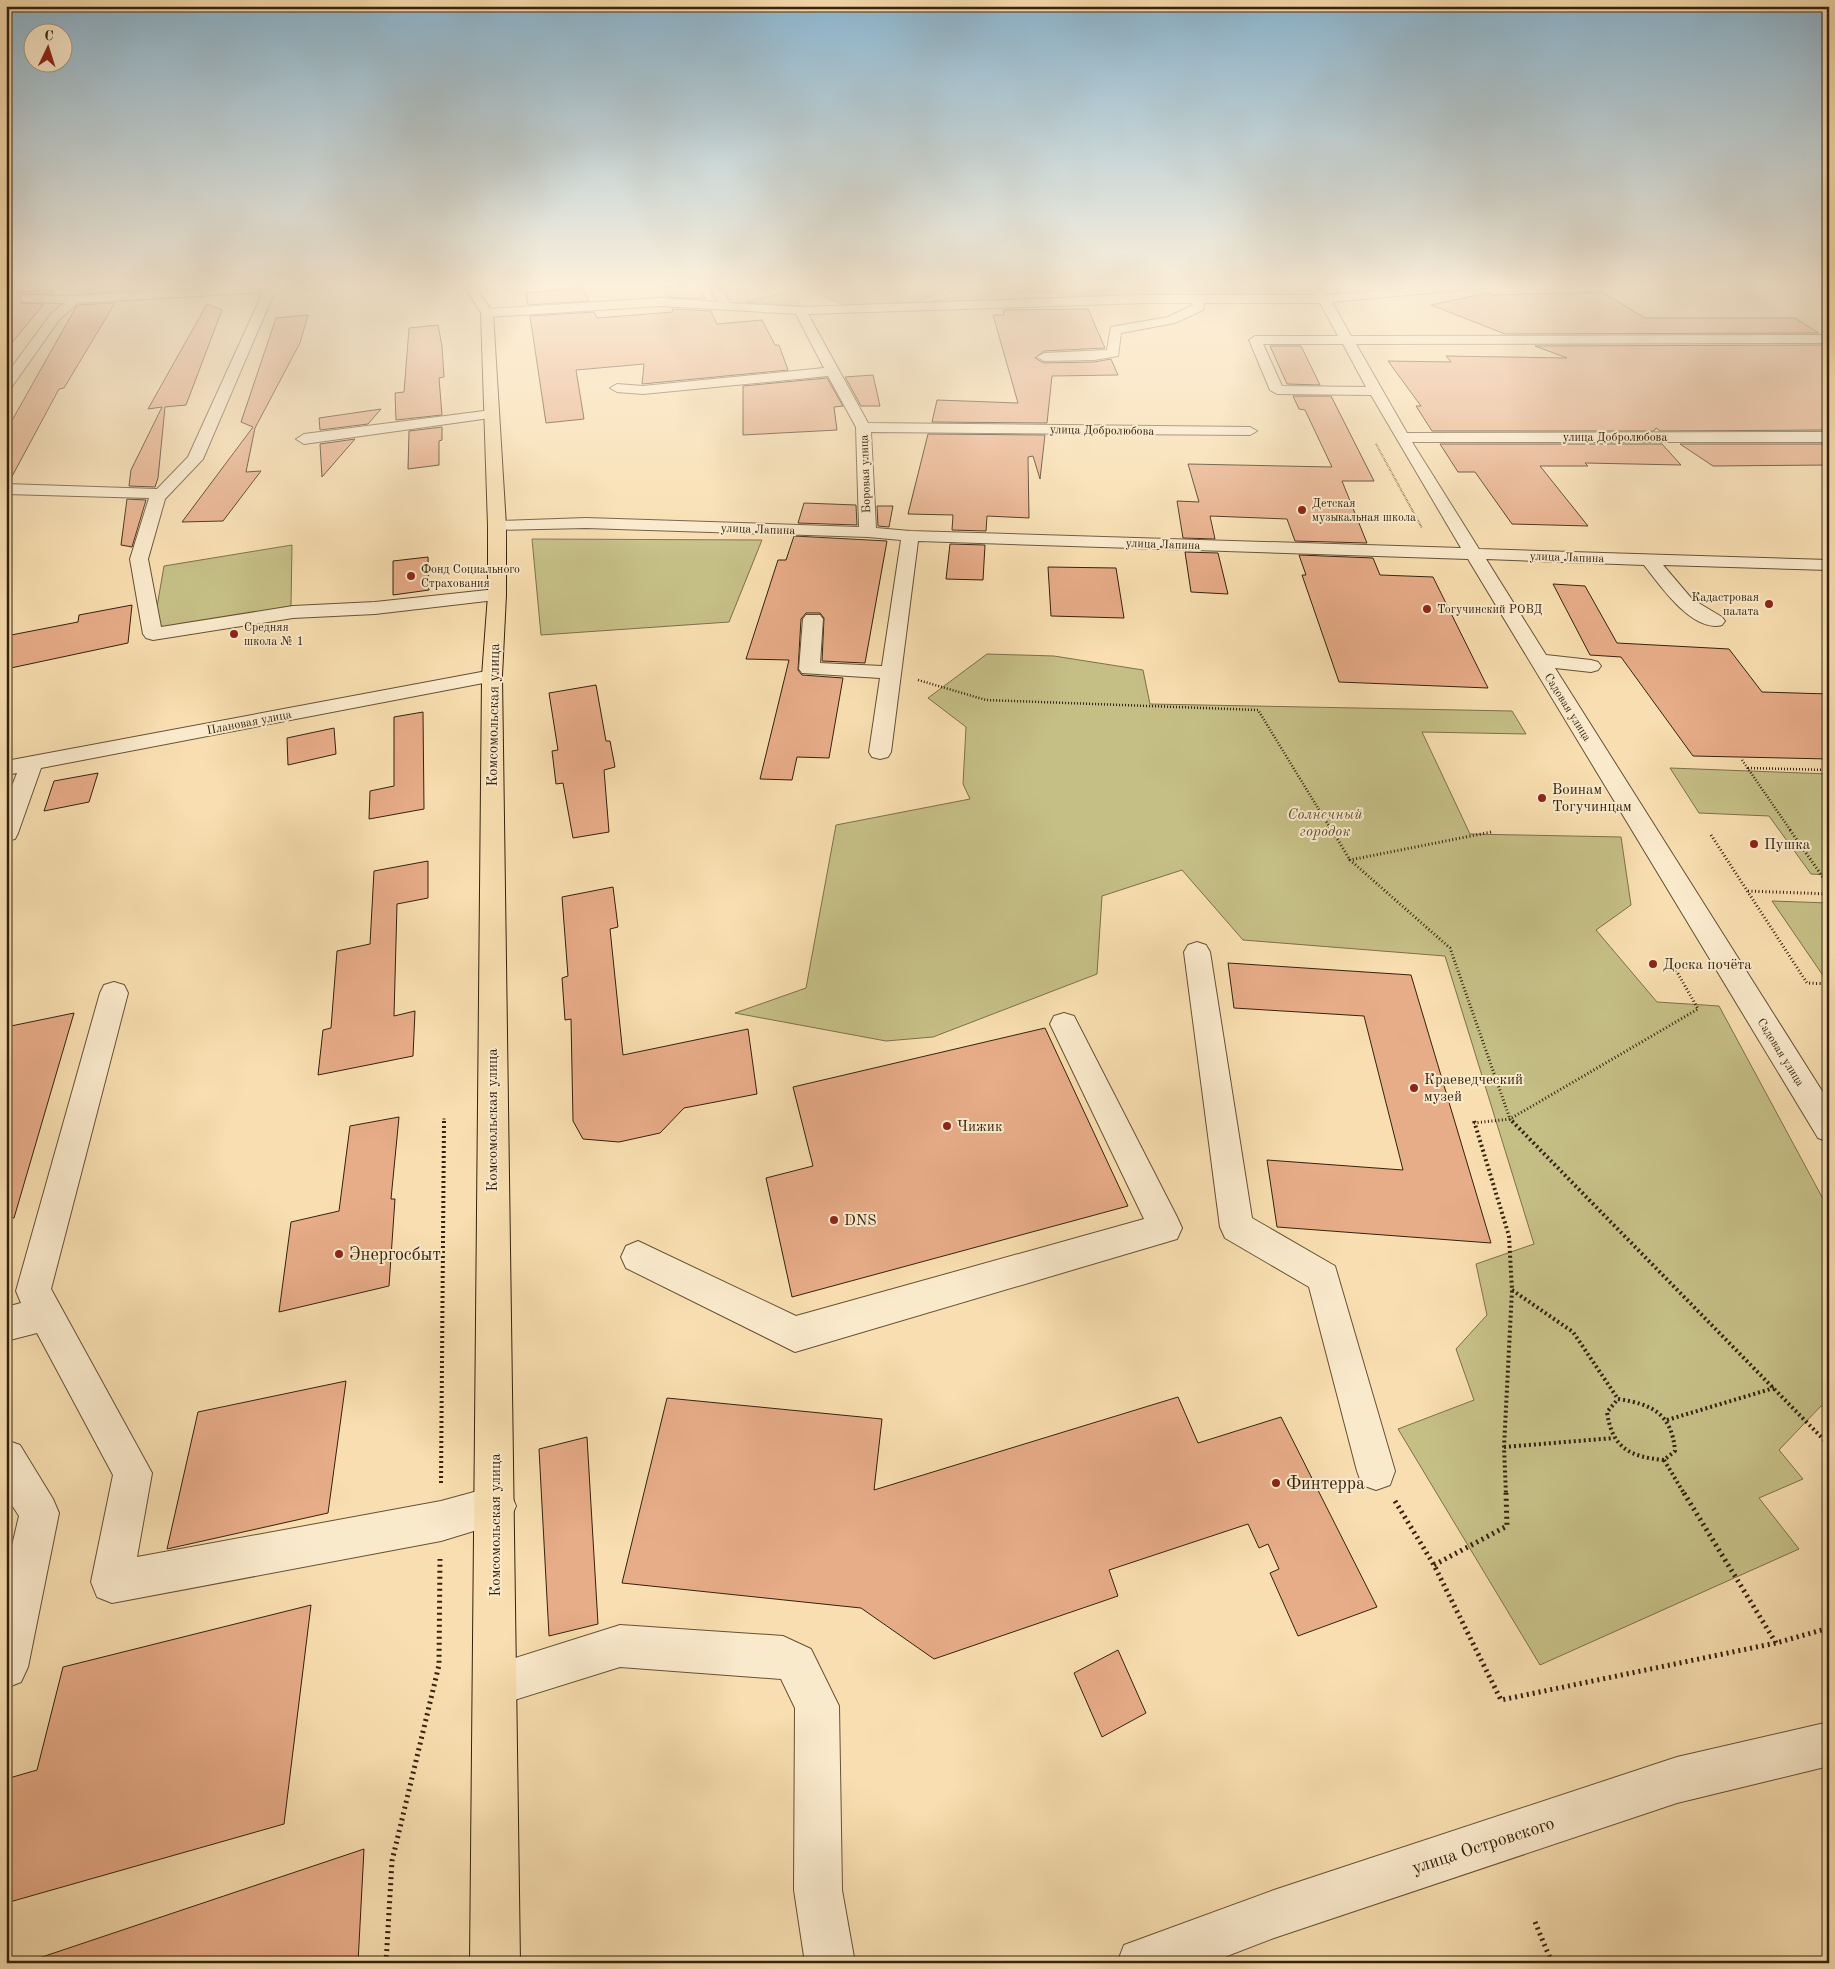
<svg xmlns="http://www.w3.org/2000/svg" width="1835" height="1969" font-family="'Old Standard TT',serif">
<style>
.green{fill:#c5bf86;stroke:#7d704a}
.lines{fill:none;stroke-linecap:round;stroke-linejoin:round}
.river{fill:#9fbbb2;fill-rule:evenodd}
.building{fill:#e7ac88;stroke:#35220e}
.minor-casing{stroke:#665136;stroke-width:2}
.major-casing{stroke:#35220e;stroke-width:2}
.path-far4{stroke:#35220e;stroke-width:2;stroke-dasharray:0.5 1;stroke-linecap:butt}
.path-far3{stroke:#35220e;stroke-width:2.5;stroke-dasharray:1 2;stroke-linecap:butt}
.path-far2{stroke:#35220e;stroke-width:3;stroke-dasharray:1 2.5;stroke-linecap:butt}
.path-far1{stroke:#35220e;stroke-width:4;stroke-dasharray:2 3;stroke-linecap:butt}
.path{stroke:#35220e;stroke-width:5;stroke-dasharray:2 4;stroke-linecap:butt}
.minor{fill:#faeacc;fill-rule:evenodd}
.major{fill:#f8deb0;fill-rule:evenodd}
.poi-dot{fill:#8f2418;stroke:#faeacc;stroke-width:2}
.labels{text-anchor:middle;stroke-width:4;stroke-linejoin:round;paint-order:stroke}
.far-street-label{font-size:12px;fill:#35220e;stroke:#faeacc}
.far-poi-label{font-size:12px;fill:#35220e;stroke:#faeacc;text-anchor:start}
.street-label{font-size:15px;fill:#35220e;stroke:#faeacc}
.poi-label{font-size:15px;fill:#35220e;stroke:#faeacc;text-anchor:start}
.park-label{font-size:15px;font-style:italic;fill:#605132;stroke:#faeacc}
.near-poi-label{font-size:18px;fill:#35220e;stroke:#faeacc;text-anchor:start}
.near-street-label{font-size:18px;fill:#35220e;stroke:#faeacc}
</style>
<rect width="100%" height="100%" fill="#f8deb0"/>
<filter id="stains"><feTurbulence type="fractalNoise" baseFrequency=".004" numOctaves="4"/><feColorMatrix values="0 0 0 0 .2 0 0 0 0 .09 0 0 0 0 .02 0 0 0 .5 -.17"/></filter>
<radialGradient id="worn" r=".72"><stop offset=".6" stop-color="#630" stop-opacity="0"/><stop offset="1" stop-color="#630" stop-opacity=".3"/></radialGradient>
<!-- green -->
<path class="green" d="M781,284l114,1 405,-1 -3,9 -23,3h-215l5,-4h-64l3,-7 -23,15 -50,2 26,-5 -9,-8 -30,13 -73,3 -48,-20 4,21 -54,-4 37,-9z
M532,539l230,1 -33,82 -188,13z
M292,545l-1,61 -138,24 11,-64z
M987,654l67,2 89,14 7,34 362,7 14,23 -104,-2 48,102 151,3 10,68 -35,25 61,72 62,4 110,204v196h-8l-42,44 24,29 -44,19 40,51 -259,116 -142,-236 76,-29 -18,-51 31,-34 -11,-51 58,-20 -89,-288 -202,-16 -61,-70 -80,26 -5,78 -164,63 -47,4 -151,-28 71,-25 30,-163 134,-26 -7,-15 3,-57 -38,-29z
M1670,768l159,6v101l-18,-1 -42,-58 -70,-3z
M1772,901l57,2v74h-5z"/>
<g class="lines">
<!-- river -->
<path class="river" d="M1170,284h102l-4,6c-32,8 -62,7 -94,0z"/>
</g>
<!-- building -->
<path class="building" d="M698,285l7,14 -38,-2 -4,-9z
M126,286l-3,5 -39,3 3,-6z
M583,287l6,14 -61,4 -2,-12z
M55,290l-3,4h-32l1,9 23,1 -38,46v-58z
M1602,292l43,26h150l24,15 -314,1 -74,-29 56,-12 7,2z
M115,303l-51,85 -5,1 -50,93h-3v-51l70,-124 3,-2z
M207,304l15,6 -36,95 -21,2 -7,71 -3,9 -26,-1 2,-16 31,-63 -14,2z
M672,309l39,2 6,13 45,-4 13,25h4l9,25 -146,14 2,-20 -68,6 8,49 -38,4 -16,-107 64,-4 3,6 76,-6z
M1088,309l17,39 -61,3 -9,7 9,5 50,-1 17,-3 7,16 -66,1 -5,47 -115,-1 5,-22 81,3 -25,-88h11l-1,-5z
M308,315l-8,28 -45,85 -9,44 15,-1 -38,50 -41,1 71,-95 -12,-5 35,-104z
M438,325l4,21 2,31 -5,1 3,37 -46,5 -1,-27 9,-1 5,-64z
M1829,345v85l-169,1 -4,-3 -2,3h-222l-16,-25h5l-33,-45 63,1 -5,-6 121,2 -32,-12z
M1270,346h31l19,39 -33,-1z
M873,375l7,31h-19l-16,-29z
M827,378l16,28 -9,1 3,23 -94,5v-49z
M1293,396h38l43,85h-32l25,62 -72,-2 -8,-22 -77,-3 5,23 -32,-1 -6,-37 22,1 -11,-38 144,3 -27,-57 -6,-1z
M381,409l-13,15 -48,6 -1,-12z
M442,427v13l-3,1v24l-31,4 1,-38z
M928,434l117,1 -5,44 -7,-23 -5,1 1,61 -42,-2 -1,15 -34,-1 1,-15 -45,-1z
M355,439l-33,38 -2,-33z
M1440,444h222l19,21 -96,-2 3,3h-48l48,60 -76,-2 -37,-52h-17z
M1680,444h149v21l-116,1z
M127,499l19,1 -14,47 -11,-2z
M804,503l52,2 1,20 -59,-2z
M877,506h16l-4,21 -11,-1z
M794,536l93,5 -22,122 -43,-2 2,-43 -4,-5h-14l-5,6 -3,51 4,5 41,3 -14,80 -32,-1 -5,23 -32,-1 29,-119 -43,-1 32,-99h8z
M950,544l35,1 -2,35 -37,-1z
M1185,552l33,1 10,41 -37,-2z
M1299,555l74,3 7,17 53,2 55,111 -149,-6 -37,-107h4z
M428,557l1,33 -36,5v-34z
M1048,567l68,1 8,50 -73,-2z
M1553,584l32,2 32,57 112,6 33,43 67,2v65l-136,-3 -72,-99 -31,-2z
M132,605l-4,38 -122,26v-33l72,-14 1,-7z
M596,685l10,56h4l5,26 -11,3 5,62 -36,6 -10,-55 -7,1 -4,-33 6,-1 -9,-57z
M423,712l1,97 -55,10 1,-28 24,-5v-69z
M334,728l2,26 -48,11 -1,-27z
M98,773l-9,29 -45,9 10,-30z
M428,861v37l-31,6 -3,112 21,-5 -2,45 -95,19 5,-45 8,-2 6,-77 33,-7 4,-73z
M613,887l5,40 -8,2 13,126 125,-26 9,65 -73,14 -24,25 -41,9 -36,-3 -10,-18 -2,-102 -6,1 -3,-42 6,-2 -6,-79z
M1228,963l183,12 80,268 -214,-16 -10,-67 136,10 -39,-154 -130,-8z
M74,1013l-60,205 -8,-1v-190z
M1045,1028l83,178 -336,91 -26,-119 47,-12 -20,-79z
M399,1117l-8,82h4l-6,87 -110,26 12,-90 48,-11 11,-85z
M346,1381l-18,132 -161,36 31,-137z
M1178,1397l20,46 83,-26 96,190 -79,29 -28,-63 9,-4 -11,-25 -9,4 -11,-24 -139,46 9,26 -184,63 -73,-51 -239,-25 45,-185 215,21 -8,71z
M587,1437l11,187 -49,12 -10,-187z
M311,1605l-27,219 -278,79v-124l31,-9 26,-103z
M1118,1650l28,63 -44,24 -28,-64z
M364,1849l-6,114h-319v-5z"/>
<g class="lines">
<defs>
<path id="minor" d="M271,284h73l-6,3 -63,4 -72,168 -38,40 -17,60 13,68 132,-21 82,-4 122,-13 7,2 2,4 -2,4 -129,15 -82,4 -140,22 -7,-2 -3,-4 -13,-75 19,-61 -143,-4v-10l151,5 31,-32 75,-165 -185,11 -19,17 -48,68 -5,1v-14l45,-61 13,-11 -39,-1 -4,-1v-6l54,1z
M708,284h10l12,19 70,4 345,-12h170l-6,-8 6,-3 4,1 8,10 132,-11h39l-5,3 -161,15 19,34 478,-1v8l-473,1 51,89 422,-1v10h-417l67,107 350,11v10l-166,-5 29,34 30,18 3,4 -3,4c-30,8 -62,-40 -78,-60l-158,-6 60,96 45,5 7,2 3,4 -3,4 -7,2 -36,-4 274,434v40l-11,-4 -350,-579 -550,-18 -27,211 -3,5 -8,2 -8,-2 -3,-5 11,-74 -78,-5 -3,-4 4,-50 3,-4h14l3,4 -3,44 62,3 19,-126 -33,-3 -282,-9 -95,2 -3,-4 3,-4 6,-1 89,-3 273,9 -3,-100 -28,-51 -185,18 -26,-2 -7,-4 7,-4 26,2 181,-18 -28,-54 -135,-8 -174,11 -6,-4 6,-4 174,-11 57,4zM1145,303h47l1,2 -25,12 -57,10 -4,23 -63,3 -7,4 7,4 50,-1 24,-4 3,-23 54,-10 28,-13 1,-7h116l18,33h-83l-6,4 21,50 7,4 94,1 90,153 -551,-17 -34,-3 -5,-96 379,3 7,-4 -7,-4 -382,-4 -60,-109zM1263,344h80l23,43 -84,-1z
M492,410l5,1 2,3 -2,3 -193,27 -8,-5 8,-5z
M492,670l7,2 3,4 -3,4 -458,88 -23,65 -3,6 -9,2v-40l11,-28 -11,2v-14z
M1197,942l9,3 4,7 42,266 83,48 60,205 -5,14 -14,5 -14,-5 -5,-14 -48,-184 -84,-49 -5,-11 -36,-275 4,-7z
M114,982l10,3 4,8 -77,296 101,184 -15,84 304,-56 55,-15 14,6 6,14 -6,14 -69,21 -329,62 -15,-6 -6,-15 22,-107 -76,-142 -31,8v-34l15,-4 -5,-12 84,-298 4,-8z
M1064,1013l10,3 103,201 5,11 -5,11 -382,113 -169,-84 -5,-11 5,-11 12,-5 158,75 348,-97 -94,-195 4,-8z
M6,1440l14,5 33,54 6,14 -31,154 -7,15 -15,6v-117l13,-55 -13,-20z
M620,1625l163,11 28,13 28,57 3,184 13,73h-50l-11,-73 1,-182 -14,-29 -161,-12 -125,39 -15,-7 -7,-15 7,-15z
M1829,1722v44l-152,37 -403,135 -65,25h-92l7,-18 150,-55 403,-133z"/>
<path id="major" d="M463,284h10l20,29 13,213v69l-4,81 18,1287h-50l12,-1287 6,-81v-69l-7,-213z"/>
</defs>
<!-- minor casing -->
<use href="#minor" class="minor-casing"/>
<!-- major casing -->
<use href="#major" class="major-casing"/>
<!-- path-far4 -->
<path class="path-far4" d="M1376,444l46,84"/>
<!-- path-far3 -->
<path class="path-far3" d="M918,680l68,20 272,10 74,121
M1742,760l49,71
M1748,768l81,2"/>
<!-- path-far2 -->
<path class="path-far2" d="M1332,830l18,30
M1790,830l39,56
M1491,832l-141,28 100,88 60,171 4,4
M1711,835l96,148 22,1
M1748,891l81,3
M444,1123v-6
M1474,1123l36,-4 188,-110 -26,-46"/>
<!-- path-far1 -->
<path class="path-far1" d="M1474,1121l35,115 3,54 -8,157 2,48
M1512,1121l317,324
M1512,1290l61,42 45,67
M1618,1399c34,5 54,15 57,52l-11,9c-34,-3 -52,-12 -57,-48z
M1667,1420l107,-32
M1504,1447l110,-9
M1664,1460l21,35
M441,1483l3,-362"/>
<!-- path -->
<path class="path" d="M1684,1493l92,150
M1395,1501l39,64 67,135 275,-57 53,-15
M1434,1565l73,-39 -1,-33
M1535,1922l17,41
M386,1963l6,-102 47,-196 1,-106"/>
<!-- minor -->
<use href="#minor" class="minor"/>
<!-- major -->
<use href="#major" class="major"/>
</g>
<!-- sky -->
<linearGradient id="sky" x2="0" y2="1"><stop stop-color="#8bb7d2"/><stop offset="0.51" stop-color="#fcf0db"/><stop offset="1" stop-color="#fcf0db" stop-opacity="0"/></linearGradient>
<rect width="1835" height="559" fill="url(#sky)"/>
<!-- markers -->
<g class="poi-dot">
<circle cx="1302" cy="510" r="5"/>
<circle cx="411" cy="576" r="5"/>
<circle cx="1769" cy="604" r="5"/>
<circle cx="1427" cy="609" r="5"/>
<circle cx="234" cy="634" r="5"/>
<circle cx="1542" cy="798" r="5"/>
<circle cx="1754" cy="844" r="5"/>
<circle cx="1653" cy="964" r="5"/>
<circle cx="1414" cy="1088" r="5"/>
<circle cx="947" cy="1126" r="5"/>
<circle cx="834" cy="1220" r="5"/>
<circle cx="339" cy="1254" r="5"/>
<circle cx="1276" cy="1483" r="5"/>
</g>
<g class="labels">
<!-- far-street labels -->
<g class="far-street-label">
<text transform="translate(1102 430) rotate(1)" y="4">улица Добролюбова</text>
<text x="1615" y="441">улица Добролюбова</text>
<text transform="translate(865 474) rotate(-92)" y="4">Боровая улица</text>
<text transform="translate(758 529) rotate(2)" y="4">улица Лапина</text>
<text transform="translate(1163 544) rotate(2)" y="4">улица Лапина</text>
<text transform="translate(1567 557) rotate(2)" y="4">улица Лапина</text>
<text transform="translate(1568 707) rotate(58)" y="4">Садовая улица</text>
<text transform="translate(249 722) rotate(-11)" y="4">Плановая улица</text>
<text transform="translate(1781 1052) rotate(58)" y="4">Садовая улица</text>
</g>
<!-- far-poi labels -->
<g class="far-poi-label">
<text x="1312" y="507">Детская<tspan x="1312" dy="14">музыкальная школа</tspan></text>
<text x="421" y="573">Фонд Социального<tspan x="421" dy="14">Страхования</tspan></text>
<text x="1759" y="601" text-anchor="end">Кадастровая<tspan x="1759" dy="14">палата</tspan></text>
<text x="1437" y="613">Тогучинский РОВД</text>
<text x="244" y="631">Средняя<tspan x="244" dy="14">школа № 1</tspan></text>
</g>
<!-- street labels -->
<g class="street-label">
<text transform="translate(493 715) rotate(-89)" y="5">Комсомольская улица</text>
<text transform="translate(492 1120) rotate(-90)" y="5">Комсомольская улица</text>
<text transform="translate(495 1525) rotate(-90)" y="5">Комсомольская улица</text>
</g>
<!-- poi labels -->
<g class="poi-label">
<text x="1552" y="794">Воинам<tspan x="1552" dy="17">Тогучинцам</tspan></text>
<text x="1764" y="849">Пушка</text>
<text x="1663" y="969">Доска почёта</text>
<text x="1424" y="1084">Краеведческий<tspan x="1424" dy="17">музей</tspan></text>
<text x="957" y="1131">Чижик</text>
<text x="844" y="1225">DNS</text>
</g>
<!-- park labels -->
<g class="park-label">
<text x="1325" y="819">Солнечный<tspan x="1325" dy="17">городок</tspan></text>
</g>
<!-- near-poi labels -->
<g class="near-poi-label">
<text x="349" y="1260">Энергосбыт</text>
<text x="1286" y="1489">Финтерра</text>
</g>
<!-- near-street labels -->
<g class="near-street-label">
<text transform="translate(1483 1845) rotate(-18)" y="6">улица Островского</text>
</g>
</g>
<!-- margin -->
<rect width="1835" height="1969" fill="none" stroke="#f8deb0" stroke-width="25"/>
<rect x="8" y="8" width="1820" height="1954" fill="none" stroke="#35220e" stroke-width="2.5"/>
<rect x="12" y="12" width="1810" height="1944" fill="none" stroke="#35220e"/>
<!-- north arrow -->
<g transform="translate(48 48) rotate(4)"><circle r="24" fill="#faeacc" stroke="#ab9a80"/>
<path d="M0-4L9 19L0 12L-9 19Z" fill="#8f2418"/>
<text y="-8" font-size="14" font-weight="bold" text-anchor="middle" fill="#35220e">С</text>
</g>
<rect width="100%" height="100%" filter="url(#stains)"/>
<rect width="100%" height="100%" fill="url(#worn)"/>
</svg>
